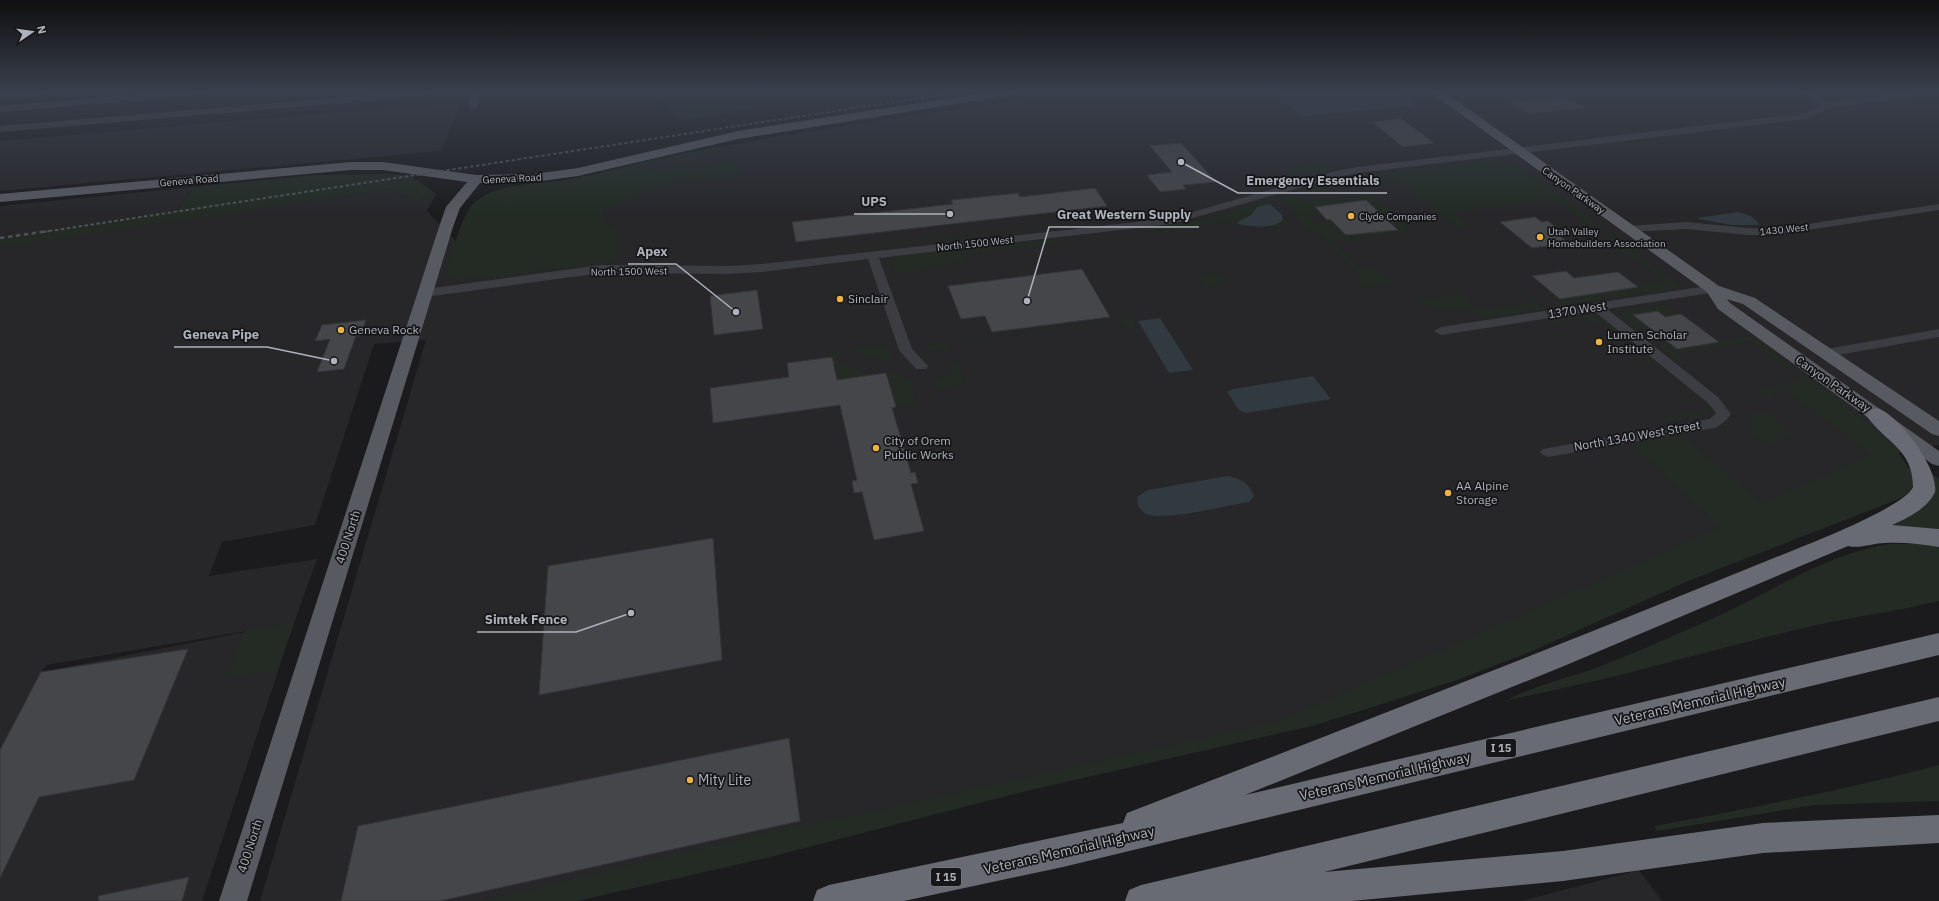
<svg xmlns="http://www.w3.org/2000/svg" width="1939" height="901" font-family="'IBM Plex Sans',sans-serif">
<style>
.built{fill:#27272a;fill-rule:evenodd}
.green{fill:#232b24;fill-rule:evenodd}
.water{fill:#313a41}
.building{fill:#45464a;stroke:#353539}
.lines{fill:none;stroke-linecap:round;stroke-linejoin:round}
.minor{fill:#3c3d42;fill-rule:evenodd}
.major{fill:#585a61;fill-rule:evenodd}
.highway{fill:#686b73;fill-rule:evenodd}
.rail-far1{stroke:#4f5157;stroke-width:2;stroke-dasharray:3.5 2.5;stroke-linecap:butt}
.rail{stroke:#4f5157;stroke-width:2.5;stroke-dasharray:4.5 3.5;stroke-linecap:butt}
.poi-dot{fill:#ecb344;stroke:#161618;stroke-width:1.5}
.labels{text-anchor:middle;stroke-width:3.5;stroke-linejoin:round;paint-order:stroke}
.far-street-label{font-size:10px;fill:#aeb2bc;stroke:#161618}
.far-poi-label{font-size:10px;fill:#aeb2bc;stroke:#161618;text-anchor:start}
.shield{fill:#161618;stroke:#80838b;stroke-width:1}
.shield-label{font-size:11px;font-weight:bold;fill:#aeb2bc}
.poi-label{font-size:12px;fill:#aeb2bc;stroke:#161618;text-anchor:start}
.street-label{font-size:12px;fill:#aeb2bc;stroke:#161618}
.near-street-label{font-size:14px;fill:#aeb2bc;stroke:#161618}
.near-poi-label{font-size:14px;fill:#aeb2bc;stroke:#161618;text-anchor:start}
.leader{fill:none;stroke:#aeb2bc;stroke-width:1.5}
.callout-dot{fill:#aeb2bc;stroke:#161618;stroke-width:1.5}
.callout-label{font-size:13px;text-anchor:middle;font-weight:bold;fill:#aeb2bc;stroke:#161618;stroke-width:3.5;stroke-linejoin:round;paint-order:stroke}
</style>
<rect width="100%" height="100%" fill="#1b1b1d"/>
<!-- built -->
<path class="built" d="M643,91h116l3,16 -78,14z
M1076,91h863v354l-54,11 -597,273 -785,172h-243l166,-561 -52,4 -59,181 -93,17 -13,34 108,-17 -23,64 -92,278h-202v-695l194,-19 -17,23 118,-7 94,-14 27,12 20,-7 -9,17 42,44 114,-78 72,-18 124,-23zM271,627l-229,45 4,-7z
M460,102l-18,49 -442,40v-50z
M1639,870l23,31h-141z"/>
<!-- green -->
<path class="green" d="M648,91h106c1,18 -37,23 -51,24 -7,1 -21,-2 -27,-5 -10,-3 -20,-13 -28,-19z
M716,147l3,3 -77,15 4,6 89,-10 6,15 -76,9 -63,25v9l16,10 -1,33 -162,18 -10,-3c6,-18 16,-63 29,-74 25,-22 65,-18 96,-24 49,-10 97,-22 146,-32z
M1335,155l12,9v2l-50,13 -6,-2 -6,-5 8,-1 -5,-6 29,-3c9,7 18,3 26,1z
M1495,160h10l10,4 82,59 -5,4 -32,-24 -6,1 -6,-4 -95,12 19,16 -16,-1 -52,-43 -24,-3 -9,-7z
M387,174l23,1 26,19 -20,7 -27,-12 -12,2 -377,56v-9l177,-27 17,-24 121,-12z
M1355,176l4,1 8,6 -4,3 -4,-4 -19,3 -28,8 5,3c-6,2 -12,-1 -16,-5z
M1368,191l44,40 -63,7 4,5h-4l-6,-5 -11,1 30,31 15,-2 15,15 -27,5 -10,-10 6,-2 -43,-45h-9l-13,-13 -4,-10 -9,-12 7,-2c25,16 52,0 78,-3zM1351,199l3,2 11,-1 26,25 3,-1 5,6 -11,1 -1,-1 -28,5 -27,-14 -17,2 -8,-8 13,-2 -5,-6 23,-2 4,1 -5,-5z
M1267,201l3,1 21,23 -20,3 -35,-3 -3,-3 -88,10 1,5 -5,-7v-1l63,-10z
M1108,213l6,4 -1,1 -291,35 -6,-3 2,-3 2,4 290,-34z
M1614,235l65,51 -4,3 -111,16 -16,-14h3l10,8 105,-17 -34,-25 -8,1 -10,-8 8,-1 -17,-13z
M1054,239l1,2 9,-2 1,3 -104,12 4,8 -46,6 1,3 -11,2 -3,-2 -11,2 -4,-11 7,-6z
M1220,273l6,8 -8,1 2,4 -13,1 -8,-12z
M1418,294l4,1 4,4 39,-5 8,11 5,1 4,4 49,-7 -3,-4 2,-1 12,10c-11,4 -46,9 -58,9 -6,0 -11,-6 -17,-7 -16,-4 -42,6 -49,-16z
M1663,305l13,10 -11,2 -7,-6 -24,4 14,12 -11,2 -19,-17 29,-6 5,1z
M1591,314l10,3 105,89 3,4 -3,4 -42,8 -5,-4 42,-7 2,-6 -101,-83 -9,1 -5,-5 -36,6 -4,-3z
M1132,317l5,8 -10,4 -7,-9 -173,23 3,6 -16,2 -12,-4 5,-2z
M1750,336l88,64 61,49 -2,2 12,17 3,1c4,19 0,24 -18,32l-206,80 -158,71 -70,27 -144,46 -294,67 -256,66 -189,43h-96l319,-76h10l470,-104 441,-194 -90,-83 51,-9 80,69 109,-50 -85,-63 -15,2 4,4h-7l-11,-8 47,-9 -54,-39 -74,12 8,7 -8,1 -17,-16 10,-2 8,6z
M883,344l6,4 3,10c-6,7 -36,-5 -43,-10z
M834,350l7,4 -2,9 33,12 -35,5 -8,-29z
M956,362l9,22 -30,4v-5l15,-9 2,-9z
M894,371l16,11 7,21 -21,4 -8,-32z
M1767,412l22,18 -1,3 1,3 -20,9 -17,-11 -3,-20z
M1928,471l11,8v50l-49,-4z
M1890,544h49v57c-40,10 -81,15 -122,24 -62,14 -123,31 -185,47 -42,11 -85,19 -127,29 30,-16 64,-23 96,-35 36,-14 71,-30 106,-45 61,-26 116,-67 183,-77z
M294,623l-17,47 -51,7 19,-47z
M1939,765v36l-125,4 -157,26 -3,-5c96,-18 191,-36 285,-61z"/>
<!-- water -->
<path class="water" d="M1297,91h101l16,13 -3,2 -105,10 -7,-1 -21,-21z
M1270,204l12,11 1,5c-10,9 -31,7 -44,4l-1,-2 13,-7 6,-8z
M1738,212c8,2 18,5 21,13h-28l-32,-6 -2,-1z
M1160,318l33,52 -24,3 -31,-52z
M1313,376l18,23 -85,14 -7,-3 -12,-18 6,-3z
M1228,476c13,3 21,7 26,20l-5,6c-22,3 -88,21 -105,11 -2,-2 -4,-5 -6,-7l-1,-9 11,-7z"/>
<!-- building -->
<path class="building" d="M1563,96l21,12 -55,6 -20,-12z
M1401,118l33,25 -31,4 -31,-25z
M1181,143l35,39 -33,3 3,4 -26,3 -13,-17 25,-3 -22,-26z
M1095,188l12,18 -311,36 -4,-20 161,-18 -2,-4 67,-7 2,4z
M1366,200l32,30 -52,5 -16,-16 -3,1 -12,-13z
M1535,217l7,5 6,-1 11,9 -6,1 16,12 -37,5 -32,-26z
M1082,269l28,48 -118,15 -7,-16 -24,3 -13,-33z
M1566,271l8,7 44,-6 20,15 -78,12 -28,-23z
M757,290l6,39 -49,6 -4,-39z
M1658,311l7,6 16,-3 38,28 -42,7 -44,-34z
M366,320l-6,16h-4l-12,33 -27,3 13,-33 -15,2 7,-16z
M832,357l5,23 49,-7 10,34 -4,1 19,65 4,-1 3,11 -7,1 13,47 -50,9 -12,-48 -8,1 -2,-12 5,-1 -17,-75 -127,18 -3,-35 79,-11 -2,-14z
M713,538l9,122 -183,35 9,-129z
M188,649l-54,131 -95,17 -39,81v-128l41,-78z
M789,738l11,83 -360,80h-99l17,-75z
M189,877l-7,24h-83l-1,-5z"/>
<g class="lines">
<!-- minor -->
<path class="minor" d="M31,91h32l-5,3 -58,6v-6z
M183,91h38l-5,3 -216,18v-6z
M418,91h14v2l-5,3 -427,36v-6z
M472,91h10l-4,15 -5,3 -5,-3z
M1794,91h12l23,11 78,-10 5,3 -5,3 -77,10 -24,11 -448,54 -17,3 -169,48 -293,34 33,91 16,17 -2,3h-10l-17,-19 -31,-91 -106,13 -34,2 -127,-1 -175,24 -6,-4 6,-4 175,-24 127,1 34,-2 409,-46 165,-47 22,-4 446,-54 17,-8z
M1939,204v6l-165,25h-26l-62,-6 -58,3 -6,-3 6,-3 58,-4 62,6 26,1z
M1713,285l4,1 2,3 -2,3 -110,17 111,88 13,17c-4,6 -10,12 -17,14l-166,29 -5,-2 -3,-3 3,-3 167,-30 6,-6 -8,-10 -114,-92 -153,24 -7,-4 7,-4z
M1939,329v8l-112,20 -5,-1 -2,-3 2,-3 5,-1z"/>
<!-- major -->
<path class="major" d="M996,91h28l-6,3 -280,45 -160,37 -44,6 -54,1 -20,25 -7,19 -206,674h-28l220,-674 7,-20 21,-25 -84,-12h-32l-351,32v-8l351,-32h32l93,13 58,-1 44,-6 160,-37z
M1429,91h14l276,195 36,12 184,123v15l-7,-2 -189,-130 -16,-5 3,4 209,148v15l-7,-2 -214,-155 -11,-17z"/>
<!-- highway -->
<path class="highway" d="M1877,408c21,6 62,60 58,84 -7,16 -27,26 -43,33l47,4v18c-18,-3 -36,-5 -54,-4 -12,0 -25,6 -37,3l-284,120 -319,129 694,-162v22l-876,212 -159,34h-91l4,-11 12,-5 294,-62 4,-10c215,-83 429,-166 642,-253 27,-11 134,-51 144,-73 0,-39 -28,-44 -47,-72l4,-5z
M1939,697v24l-615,151 239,-21 200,-28 176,-8v28l-176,10 -200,28 -211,20h-227l4,-11 12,-5z"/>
<!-- rail-far1 -->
<path class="rail-far1" d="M43,232l923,-141"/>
<!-- rail -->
<path class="rail" d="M0,238l49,-7"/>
</g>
<!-- sky -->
<linearGradient id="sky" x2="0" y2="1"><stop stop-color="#0f0f10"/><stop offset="0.42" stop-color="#393f4c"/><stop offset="1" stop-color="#393f4c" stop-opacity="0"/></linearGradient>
<rect width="1939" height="217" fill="url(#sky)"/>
<!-- markers -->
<g class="poi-dot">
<circle cx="1351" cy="216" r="4"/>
<circle cx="1540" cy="237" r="4"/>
<circle cx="840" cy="299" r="4"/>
<circle cx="341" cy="330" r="4"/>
<circle cx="1599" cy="342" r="4"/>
<circle cx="876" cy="448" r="4"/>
<circle cx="1448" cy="493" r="4"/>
<circle cx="690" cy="780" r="4"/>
</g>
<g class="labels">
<!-- far-street labels -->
<g class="far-street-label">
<text transform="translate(512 178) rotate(-3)" y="4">Geneva Road</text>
<text transform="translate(189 180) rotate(-5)" y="4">Geneva Road</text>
<text transform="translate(1574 190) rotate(35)" y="4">Canyon Parkway</text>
<text transform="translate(1784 229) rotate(-6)" y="4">1430 West</text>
<text transform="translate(975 243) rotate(-6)" y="4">North 1500 West</text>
<text transform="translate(629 271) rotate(-1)" y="4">North 1500 West</text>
</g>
<!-- far-poi labels -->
<g class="far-poi-label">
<text x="1359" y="220">Clyde Companies</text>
<text x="1548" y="235">Utah Valley<tspan x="1548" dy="12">Homebuilders Association</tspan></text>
</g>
<!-- shield labels -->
<g class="shield">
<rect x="1486" y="739" width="30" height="18" rx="3"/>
<rect x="931" y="868" width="30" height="18" rx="3"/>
</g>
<g class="shield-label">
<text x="1501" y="752">I 15</text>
<text x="946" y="881">I 15</text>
</g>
<!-- poi labels -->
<g class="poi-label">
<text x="848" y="303">Sinclair</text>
<text x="349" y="334">Geneva Rock</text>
<text x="1607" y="339">Lumen Scholar<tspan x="1607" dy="14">Institute</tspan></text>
<text x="884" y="445">City of Orem<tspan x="884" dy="14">Public Works</tspan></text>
<text x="1456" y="490">AA Alpine<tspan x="1456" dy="14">Storage</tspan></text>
</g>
<!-- street labels -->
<g class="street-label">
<text transform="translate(1577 310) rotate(-9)" y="4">1370 West</text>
<text transform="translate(1833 384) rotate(35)" y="4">Canyon Parkway</text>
<text transform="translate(1637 436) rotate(-10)" y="4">North 1340 West Street</text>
<text transform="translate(348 537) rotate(-72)" y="4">400 North</text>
<text transform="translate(250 846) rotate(-72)" y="4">400 North</text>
</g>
<!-- near-street labels -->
<g class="near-street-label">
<text transform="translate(1700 701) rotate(-13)" y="5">Veterans Memorial Highway</text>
<text transform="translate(1385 776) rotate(-13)" y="5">Veterans Memorial Highway</text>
<text transform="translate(1069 850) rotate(-13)" y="5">Veterans Memorial Highway</text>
</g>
<!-- near-poi labels -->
<g class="near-poi-label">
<text x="698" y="785">Mity Lite</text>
</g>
</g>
<!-- callouts -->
<path class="leader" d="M1181 162L1238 193H1387M950 214L895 214H854M1027 301L1049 227H1199M736 312L676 264H628M334 361L267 347H174M631 613L576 632H477"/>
<g class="callout-dot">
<circle cx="1181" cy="162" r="4"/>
<circle cx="950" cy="214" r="4"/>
<circle cx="1027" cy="301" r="4"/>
<circle cx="736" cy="312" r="4"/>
<circle cx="334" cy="361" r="4"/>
<circle cx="631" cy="613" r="4"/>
</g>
<g class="callout-label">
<text x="1313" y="185">Emergency Essentials</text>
<text x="874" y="206">UPS</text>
<text x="1124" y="219">Great Western Supply</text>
<text x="652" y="256">Apex</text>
<text x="221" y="339">Geneva Pipe</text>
<text x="526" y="624">Simtek Fence</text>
</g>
<!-- north arrow -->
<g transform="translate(32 32) rotate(77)" stroke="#161618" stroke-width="3" paint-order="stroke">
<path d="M0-3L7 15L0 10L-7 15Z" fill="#aeb2bc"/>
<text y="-6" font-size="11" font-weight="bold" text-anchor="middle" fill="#aeb2bc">N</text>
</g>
</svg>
